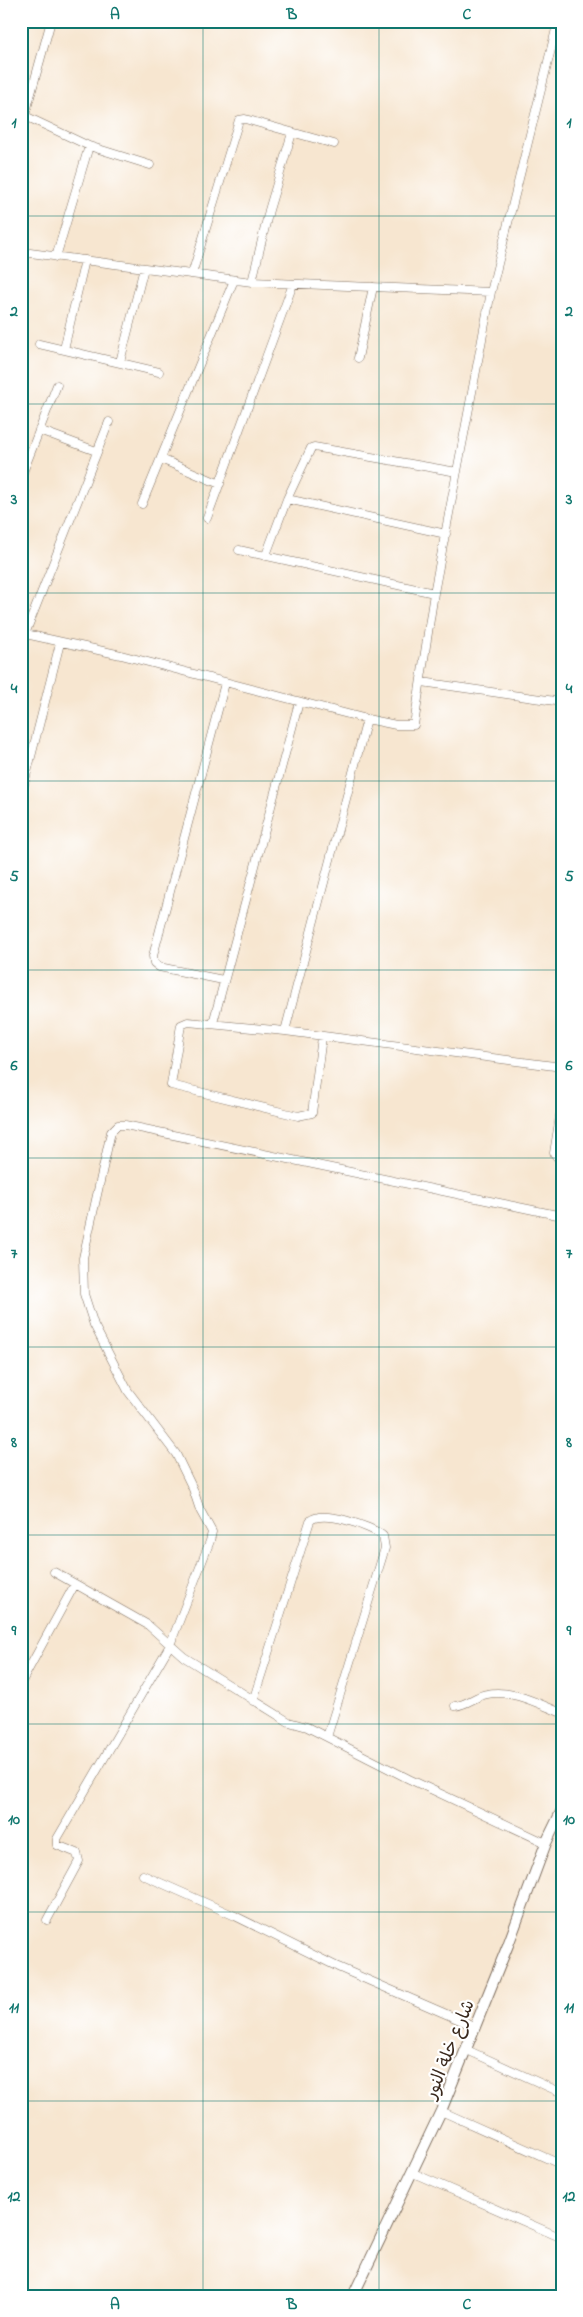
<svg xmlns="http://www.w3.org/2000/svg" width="583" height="2317" font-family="'Indie Flower','Playpen Sans Arabic',sans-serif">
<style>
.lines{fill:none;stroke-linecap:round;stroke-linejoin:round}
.minor-casing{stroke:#7d6c5c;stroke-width:9}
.tertiary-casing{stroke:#7d6c5c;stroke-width:12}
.minor{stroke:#fff;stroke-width:8}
.tertiary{stroke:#fff;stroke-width:10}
.grid{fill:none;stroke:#0f766e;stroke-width:1;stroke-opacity:0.55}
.labels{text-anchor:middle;stroke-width:4.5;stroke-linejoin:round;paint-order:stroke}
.street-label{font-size:18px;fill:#3b2a1e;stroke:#fff}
.neatline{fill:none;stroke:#0f766e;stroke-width:2}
.grid-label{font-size:16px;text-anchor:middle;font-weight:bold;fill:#0f766e}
</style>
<rect width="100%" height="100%" fill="#fff"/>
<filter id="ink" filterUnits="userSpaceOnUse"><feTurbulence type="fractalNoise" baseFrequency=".02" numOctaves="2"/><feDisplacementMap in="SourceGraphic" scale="10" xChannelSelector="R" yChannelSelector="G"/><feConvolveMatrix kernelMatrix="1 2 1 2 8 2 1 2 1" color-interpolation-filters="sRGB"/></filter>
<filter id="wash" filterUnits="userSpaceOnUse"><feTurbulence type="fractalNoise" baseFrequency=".0096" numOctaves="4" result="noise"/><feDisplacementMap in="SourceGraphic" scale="20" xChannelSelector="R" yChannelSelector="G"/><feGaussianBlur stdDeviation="1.12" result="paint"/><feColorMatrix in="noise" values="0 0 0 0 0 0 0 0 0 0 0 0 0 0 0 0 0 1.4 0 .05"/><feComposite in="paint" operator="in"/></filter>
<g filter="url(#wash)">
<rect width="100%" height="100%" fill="#f7e6d0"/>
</g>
<g filter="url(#ink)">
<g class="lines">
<defs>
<path id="minor" d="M114,21l5,2
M21,114l68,32 -33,111
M25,115l26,-94
M89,146l61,19
M21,259l2,-3 7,-3 222,29 239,10
M192,274l47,-154 6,-1 89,25
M252,282l17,-72 23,-77
M39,344l120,28
M64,349l21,-89
M358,358l15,-71
M120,362l24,-94
M39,430l57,21
M161,459l59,25
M21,477l36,-92
M287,499l159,35
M142,504l92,-224
M207,518l86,-234
M239,550l195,43
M266,555l21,-56 24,-51 3,-1 143,25
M21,633l100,22 246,64 29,6h18l20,-132 57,-301 67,-271
M25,634l84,-212
M422,682l140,20
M21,796l39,-153
M223,980l-64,-13 -5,-4 -1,-7 72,-273
M213,1023l86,-321
M285,1031l82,-312
M322,1037l-10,76 -14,3 -127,-31 10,-60 7,-3 97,9 277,36
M562,1104l-8,49 3,4 5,1
M54,1572l94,53 36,32 105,65 18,5 102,52 137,64
M21,1683l54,-99
M253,1701l57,-180c11,-12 61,5 73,15l2,12 -58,189
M455,1706c12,-1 20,-10 32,-12 25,-5 52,10 75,19
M143,1875l92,41 103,51 138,60
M47,1920l32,-59 -2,-8 -20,-8v-6l113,-194 40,-104 2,-9 -12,-22 -7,-21 -17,-35 -48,-63 -34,-66 -10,-31 -1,-36 28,-126 7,-7h7l437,91
M467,2050l95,43
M441,2111l121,54
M413,2173l149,65
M558,2296l2,-5"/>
<path id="tertiary" d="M353,2296l88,-185 67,-166 38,-102 16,-33"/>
</defs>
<!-- minor casing -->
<use href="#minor" class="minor-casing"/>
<!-- tertiary casing -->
<use href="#tertiary" class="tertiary-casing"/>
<!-- minor -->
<use href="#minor" class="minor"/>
<!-- tertiary -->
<use href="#tertiary" class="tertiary"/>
</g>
</g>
<!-- grid -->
<path class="grid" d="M203,21v2275M379,21v2275M21,216h541M21,404h541M21,593h541M21,781h541M21,970h541M21,1158h541M21,1347h541M21,1535h541M21,1724h541M21,1912h541M21,2101h541"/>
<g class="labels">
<!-- street labels -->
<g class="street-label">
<text transform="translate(449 2049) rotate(-68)" y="6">شارع خلة النور</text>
</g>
</g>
<!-- margin -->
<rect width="583" height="2317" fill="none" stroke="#fff" stroke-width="55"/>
<rect x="28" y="28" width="528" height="2262" class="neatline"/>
<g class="grid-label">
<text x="115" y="19">A</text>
<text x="292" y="19">B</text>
<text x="467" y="19">C</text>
<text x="14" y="127">1</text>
<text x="569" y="127">1</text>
<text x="14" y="316">2</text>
<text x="569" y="316">2</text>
<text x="14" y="504">3</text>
<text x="569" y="504">3</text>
<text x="14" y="693">4</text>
<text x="569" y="693">4</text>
<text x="14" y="881">5</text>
<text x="569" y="881">5</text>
<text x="14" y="1070">6</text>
<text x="569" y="1070">6</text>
<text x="14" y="1258">7</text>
<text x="569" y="1258">7</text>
<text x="14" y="1447">8</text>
<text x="569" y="1447">8</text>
<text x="14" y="1635">9</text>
<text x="569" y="1635">9</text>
<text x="14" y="1824">10</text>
<text x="569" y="1824">10</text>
<text x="14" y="2012">11</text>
<text x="569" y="2012">11</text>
<text x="14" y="2201">12</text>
<text x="569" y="2201">12</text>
<text x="115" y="2309">A</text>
<text x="292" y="2309">B</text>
<text x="467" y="2309">C</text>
</g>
</svg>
